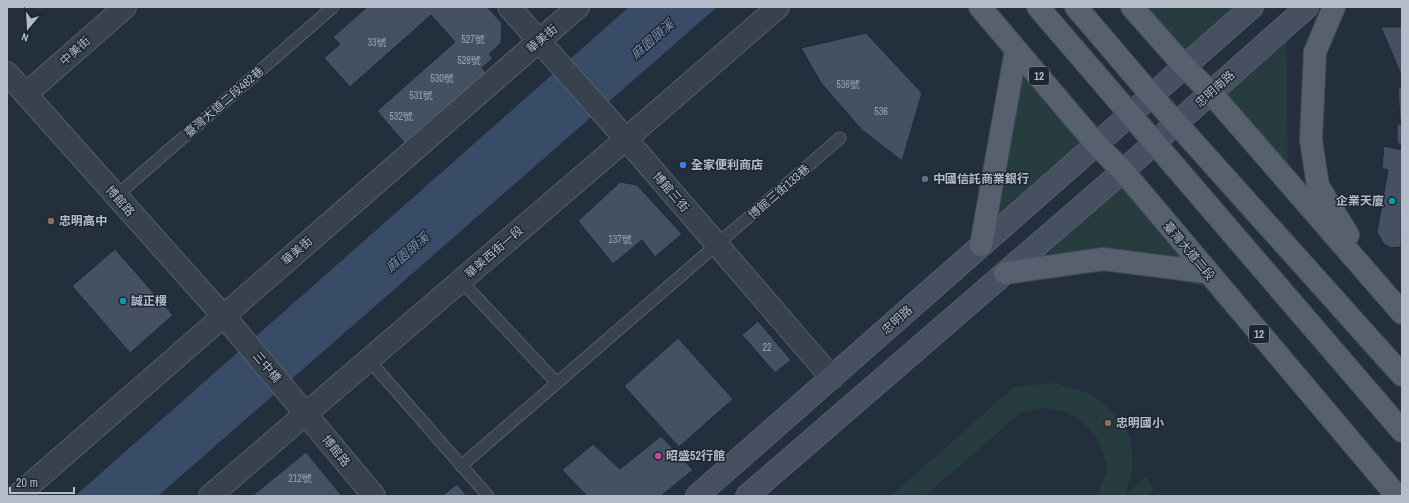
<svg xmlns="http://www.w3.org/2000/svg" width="1409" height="503" font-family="'Archivo Narrow','Noto Sans TC',sans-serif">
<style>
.green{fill:#263c3f}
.water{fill:#394c67}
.building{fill:#455162;stroke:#1f2835}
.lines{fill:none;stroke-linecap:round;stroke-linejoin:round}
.service-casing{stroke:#565f6c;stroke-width:13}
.minor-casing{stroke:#565f6c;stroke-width:24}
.secondary-casing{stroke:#565f6c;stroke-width:24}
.primary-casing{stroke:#414a57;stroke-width:24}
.service{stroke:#38414e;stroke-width:11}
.minor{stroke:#38414e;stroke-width:22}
.secondary{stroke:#465061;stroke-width:22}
.primary{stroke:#56606e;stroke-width:22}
.shop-dot{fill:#3f7fe0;stroke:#1d2633;stroke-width:1.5}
.service-dot{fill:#5c6f8a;stroke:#1d2633;stroke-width:1.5}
.culture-dot{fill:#0f9aa8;stroke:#1d2633;stroke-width:1.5}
.education-dot{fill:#8d6e63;stroke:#1d2633;stroke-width:1.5}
.hotel-dot{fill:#d1479c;stroke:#1d2633;stroke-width:1.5}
.labels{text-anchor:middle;stroke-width:3;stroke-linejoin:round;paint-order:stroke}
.number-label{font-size:10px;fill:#98a1af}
.shield{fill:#1d2633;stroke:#878f9c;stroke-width:1}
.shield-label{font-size:11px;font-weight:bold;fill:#b4bcc9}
.street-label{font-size:12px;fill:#b4bcc9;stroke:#1d2633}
.poi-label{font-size:12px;font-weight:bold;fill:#b4bcc9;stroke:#1d2633;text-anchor:start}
.water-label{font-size:13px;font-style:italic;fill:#7c92b1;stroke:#1d2633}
</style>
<rect width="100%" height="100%" fill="#242f3e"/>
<!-- green -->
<path class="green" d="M1140,7h100l-55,48z
M1286,34l2,139 -67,-79z
M1020,63l62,82 -90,82z
M1123,183l84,104 -81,-16 -49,3 -54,-5z
M1055,383l38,12 26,22 12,22 2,26 -8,30 21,-18 8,13 -7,6h-49l10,-30 -11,-28 -16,-18 -18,-9 -20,-3 -23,5 -95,83h-34l123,-109z"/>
<!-- water -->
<path class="water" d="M629,7h88l-559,489h-83z"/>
<!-- building -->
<path class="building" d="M367,7h120l15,16 -1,20 -12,11 4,4 -11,10 5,6 -79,73 -31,-36 78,-69 -24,-27 -81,72 -26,-29 16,-14 -7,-7z
M1381,27h21v50z
M866,33l56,60 -20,68 -40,-31 -41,-47 -20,-35z
M1398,87h4v34h-2z
M1397,124h5v20h-5z
M1384,146l18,4 -1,97 -11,1 -7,-5 -6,-11 11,-62 -6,-2z
M620,182l17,3 45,49 -27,23 -13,-17 -29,24 -35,-43z
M115,249l58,66 -43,38 -58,-67z
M758,321l33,39 -16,13 -33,-38z
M678,338l55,61 -54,48 -55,-61z
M661,436l32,34 -32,26h-74l-25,-26 31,-26 27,25z
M306,452l36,44h-90z
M457,484l10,12h-25z"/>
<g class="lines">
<defs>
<path id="service" d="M116,196l217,-189
M461,281l96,102
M369,360l119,136
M461,466l379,-328"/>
<path id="minor" d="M509,7l117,132 206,239
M7,73l227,255 140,168
M26,94l99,-87
M17,496l561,-489
M210,496l416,-357 152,-132"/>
<path id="secondary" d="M697,496l555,-489
M747,496l376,-325 184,-164"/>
<path id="primary" d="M980,7l117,138 26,26 274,325
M1038,7l364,424
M1076,7l76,89 250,279
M1132,7l53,60 26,26 191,220
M1334,7l-19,45 -4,88 7,46 30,49
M981,245l35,-195
M1005,273l98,-14 103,13"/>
</defs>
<!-- service casing -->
<use href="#service" class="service-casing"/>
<!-- minor casing -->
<use href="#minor" class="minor-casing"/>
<!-- secondary casing -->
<use href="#secondary" class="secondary-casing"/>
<!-- primary casing -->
<use href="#primary" class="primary-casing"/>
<!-- service -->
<use href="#service" class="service"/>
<!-- minor -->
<use href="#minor" class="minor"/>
<!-- secondary -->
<use href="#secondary" class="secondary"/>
<!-- primary -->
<use href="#primary" class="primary"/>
</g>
<!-- markers -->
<circle class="shop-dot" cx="683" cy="165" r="4"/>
<circle class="service-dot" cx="925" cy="179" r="4"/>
<g class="culture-dot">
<circle cx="1392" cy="201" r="4"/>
<circle cx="123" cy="301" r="4"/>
</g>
<g class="education-dot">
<circle cx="51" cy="221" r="4"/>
<circle cx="1108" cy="423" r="4"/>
</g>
<circle class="hotel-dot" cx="658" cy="456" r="4"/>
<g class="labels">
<!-- number labels -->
<g class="number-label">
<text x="473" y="43">527號</text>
<text x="377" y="46">33號</text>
<text x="469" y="64">528號</text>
<text x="442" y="82">530號</text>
<text x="848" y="88">536號</text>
<text x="421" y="99">531號</text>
<text x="881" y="115">536</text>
<text x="401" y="120">532號</text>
<text x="620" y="243">137號</text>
<text x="767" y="351">22</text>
<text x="300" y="482">212號</text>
</g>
<!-- shield labels -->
<g class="shield">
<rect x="1029" y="67" width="20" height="18" rx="3"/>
<rect x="1249" y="325" width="20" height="18" rx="3"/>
</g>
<g class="shield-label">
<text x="1039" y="80">12</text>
<text x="1259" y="338">12</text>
</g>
<!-- street labels -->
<g class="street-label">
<text transform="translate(542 39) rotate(-41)" y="4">華美街</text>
<text transform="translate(75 51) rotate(-42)" y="4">中美街</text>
<text transform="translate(1215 89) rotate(-42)" y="4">忠明南路</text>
<text transform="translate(224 102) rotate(-41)" y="4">臺灣大道二段482巷</text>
<text transform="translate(671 192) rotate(49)" y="4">博館三街</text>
<text transform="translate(779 192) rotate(-41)" y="4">博館三街133巷</text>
<text transform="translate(120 201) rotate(48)" y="4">博館路</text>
<text transform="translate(297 251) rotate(-41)" y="4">華美街</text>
<text transform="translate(1189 251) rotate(50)" y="4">臺灣大道二段</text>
<text transform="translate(494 252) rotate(-41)" y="4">華美西街一段</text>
<text transform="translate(897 320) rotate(-42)" y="4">忠明路</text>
<text transform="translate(267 367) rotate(50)" y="4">三中橋</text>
<text transform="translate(336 451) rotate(51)" y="4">博館路</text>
</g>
<!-- poi labels -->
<g class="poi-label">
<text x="691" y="169">全家便利商店</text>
<text x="933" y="183">中國信託商業銀行</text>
<text x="1384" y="205" text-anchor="end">企業天廈</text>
<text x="59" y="225">忠明高中</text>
<text x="131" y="305">誠正樓</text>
<text x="1116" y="427">忠明國小</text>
<text x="666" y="460">昭盛52行館</text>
</g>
<!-- water labels -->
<g class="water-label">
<text transform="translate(652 39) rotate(-41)" y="5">麻園頭溪</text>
<text transform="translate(407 252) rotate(-41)" y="5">麻園頭溪</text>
</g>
</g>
<!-- border -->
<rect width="1409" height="503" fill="none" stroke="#b4bcc9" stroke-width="16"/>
<!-- north arrow -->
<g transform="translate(28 28) rotate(198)" stroke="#1d2633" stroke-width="3" paint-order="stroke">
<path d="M0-3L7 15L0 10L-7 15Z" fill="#b4bcc9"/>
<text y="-6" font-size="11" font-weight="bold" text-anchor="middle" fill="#b4bcc9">N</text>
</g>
<!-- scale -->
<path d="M10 487v6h64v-6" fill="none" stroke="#b4bcc9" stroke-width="2"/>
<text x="16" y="487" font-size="12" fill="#b4bcc9" stroke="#1d2633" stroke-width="3" paint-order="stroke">20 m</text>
</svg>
